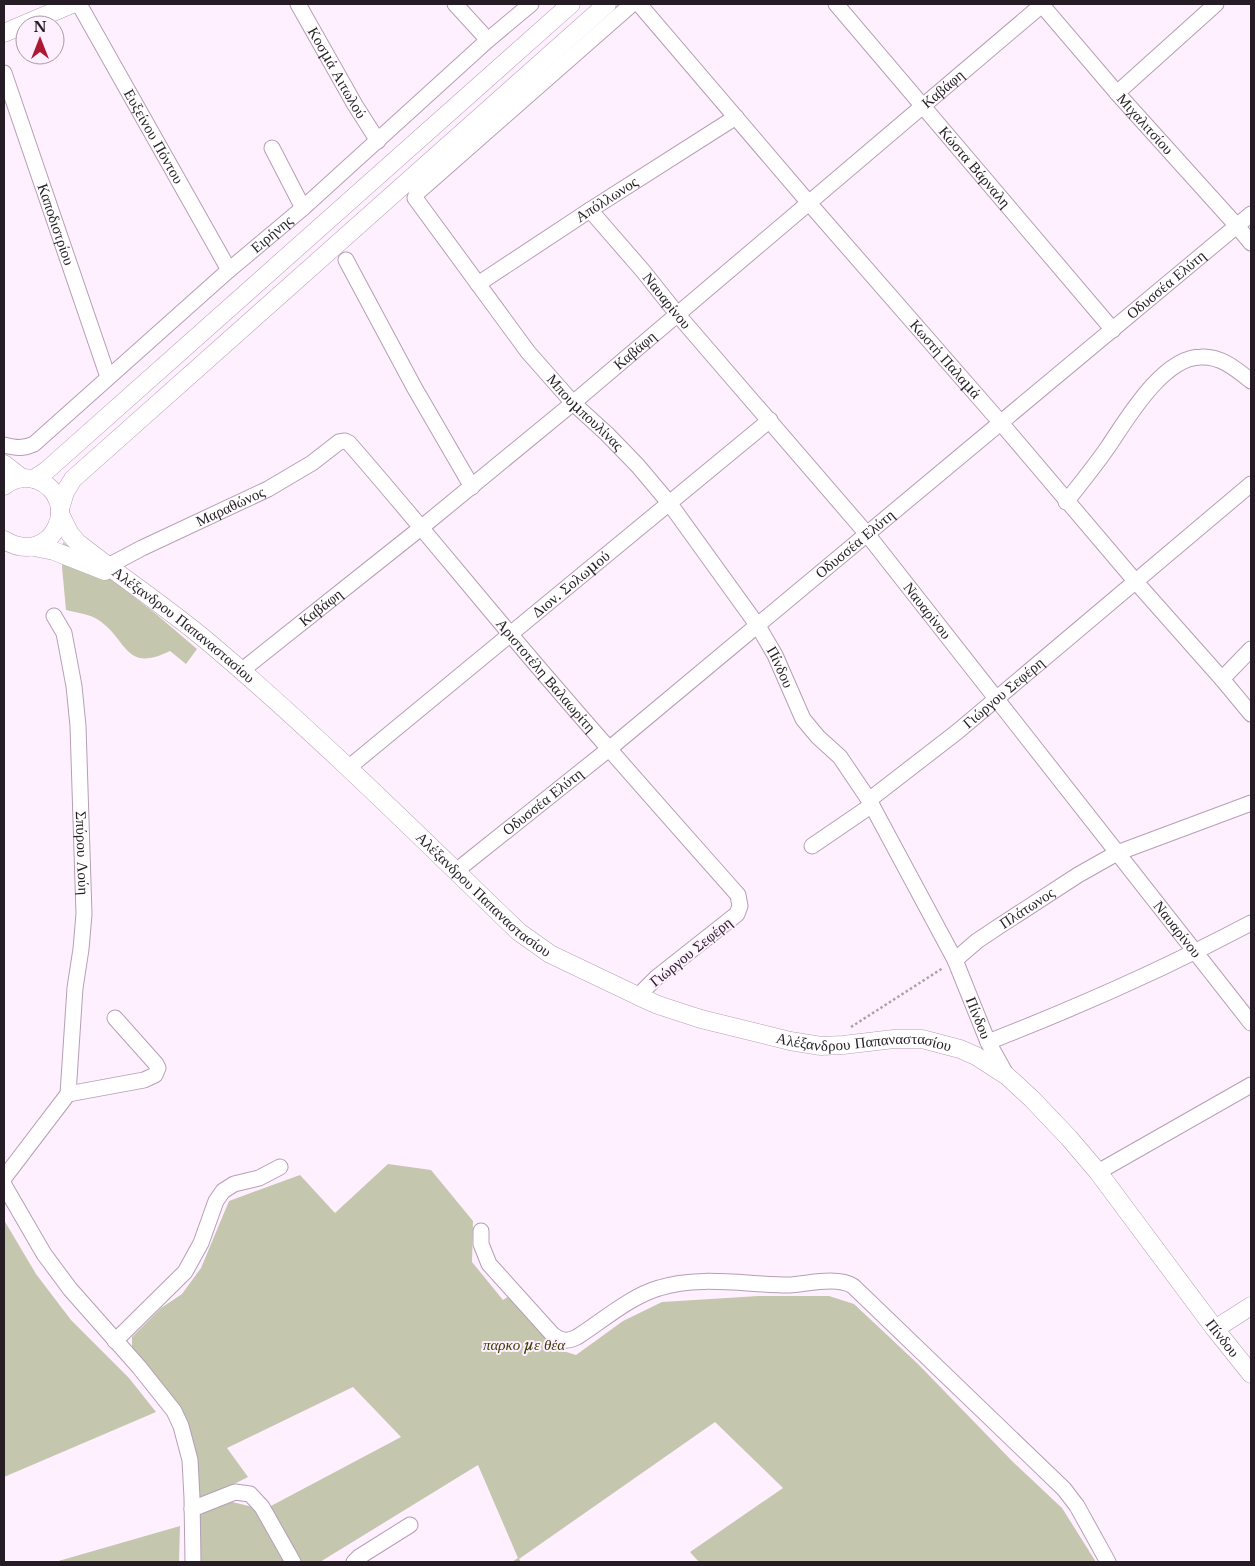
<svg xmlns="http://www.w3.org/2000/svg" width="1255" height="1566" font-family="'Libre Baskerville',serif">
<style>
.green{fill:#c4c6ae}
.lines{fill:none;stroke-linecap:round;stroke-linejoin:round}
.minor-casing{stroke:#b69eb6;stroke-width:17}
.tertiary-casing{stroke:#b69eb6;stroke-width:19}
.path{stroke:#ada0ad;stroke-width:2.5;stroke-dasharray:2.5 2.5;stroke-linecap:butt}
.minor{stroke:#fff;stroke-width:15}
.tertiary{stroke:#fff;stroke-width:18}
.labels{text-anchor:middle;stroke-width:4;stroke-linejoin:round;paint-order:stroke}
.street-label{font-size:15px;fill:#251c25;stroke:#fff0ff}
.park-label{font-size:15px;font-style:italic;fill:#3c3c01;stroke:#fff0ff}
</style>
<rect width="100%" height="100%" fill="#fff0ff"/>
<!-- green -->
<path class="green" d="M63,542l93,72 41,35 -11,15 -16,-13c-45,22 -42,-10 -70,-30 -9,-7 -23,-8 -34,-11l-4,-43z
M388,1164l43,6 42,51 -1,41 31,38 6,-4 51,54 16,5 47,-34 39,-19 97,-6h70l25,8 64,60 95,98 49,46 34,54h-397l-9,-10 93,-64 -68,-66 -196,137 2,3h-9l6,-4 -40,-93 -158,97h-25l-26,-55 132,-70 -48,-50 -126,61 21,29 -50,25 -4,-59 -13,-35 -49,-60v-11l29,-29 21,-14 19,-26 28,-67 71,-26 35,38z
M4,1220l32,54 35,46 58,58 27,34 -152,65z
M232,1502l21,5 31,55h-86l-1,-49z
M180,1526l-1,36h-124z"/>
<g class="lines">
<defs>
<g id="minor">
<path id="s1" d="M79,4l150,266"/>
<path id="s2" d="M298,4l57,101 23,36"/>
<path d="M455,4l33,36"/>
<path id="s3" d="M632,4l-206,181 -9,8 -2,5 113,154 45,51 34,31 31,32 32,38 88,122 17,29 28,64 15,18 22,20 29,43 86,160 33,82 19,34"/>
<path id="s4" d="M639,4l170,199 192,220 135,159 86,97 29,35"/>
<path id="s5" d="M836,4l277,326"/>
<path id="s6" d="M1041,4l76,89 120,133 14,17"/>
<path id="s7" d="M4,73l104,304"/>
<path d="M1117,93l99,-89"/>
<path d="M272,148l31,60"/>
<path id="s8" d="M590,210l53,61 35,44 189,219 384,489"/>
<path d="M346,260l68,127 58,100"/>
<path id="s9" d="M478,284l112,-74 146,-93"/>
<path id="s10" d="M4,445c12,3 19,4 30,-1l195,-174 74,-62 185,-168 43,-36"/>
<path d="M1066,502c14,-18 29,-36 42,-55 19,-28 55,-90 93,-90 20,-1 35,12 50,24"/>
<path id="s11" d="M108,566l34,-18 126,-59 44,-26 27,-21 6,-1 4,2c55,63 108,128 162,192 74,88 151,174 227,260l2,11 -3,8 -81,64 -18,18"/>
<path id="s12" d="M54,616l10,17 10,53 4,40 6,188 -3,35 -6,39 -7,106"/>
<path id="s13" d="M241,671l181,-144 151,-124 470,-399"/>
<path d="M1222,679l29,-30"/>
<path id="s14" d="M348,768l422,-348"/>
<path id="s15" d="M869,800l88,-68 294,-248"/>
<path d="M812,846l60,-41"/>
<path id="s16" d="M456,871l153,-122 642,-535"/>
<path id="s17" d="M955,960l22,-19 24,-16 77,-50 39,-22 134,-50"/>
<path d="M988,1042c90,-35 178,-74 263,-119"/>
<path d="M1098,1172l153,-87"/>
<path d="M4,1178l64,-84 76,-14 11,-5 3,-7 -2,-4 -41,-46"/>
<path d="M4,1185l40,69 26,35 69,78 35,44 7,15 9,34 2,38 1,64"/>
<path d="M481,1231v13l8,20 64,71c9,6 14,7 24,2 25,-16 54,-41 82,-49 40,-13 89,-3 130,-3 18,-1 48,-9 64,1l211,203 13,17 31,56"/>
<path d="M115,1341l70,-69 16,-29 15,-42 7,-10 11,-7 25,-6 21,-11"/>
<path d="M192,1509l43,-17 15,2 12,13 31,55"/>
<path d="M354,1562l5,-5 51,-32"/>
</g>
<g id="tertiary">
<path d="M4,33l68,-29"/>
<path d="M4,464l18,14"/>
<path d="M34,479l12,-8 525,-467"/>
<path d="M4,486c9,-7 21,-10 33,-6 47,19 15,89 -33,60"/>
<path d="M60,509l5,-17 8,-13 534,-475"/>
<path id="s18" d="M60,514l10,20 8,9c44,35 92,66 135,103 106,90 205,189 306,286l31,22 88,42 20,9 43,14 89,22 31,5 22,-1 51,-6h28l38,10 16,7 31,20 25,23 37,39 29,34 117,157 36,45"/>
<path d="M34,547l20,4 51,20"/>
<path d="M1215,1329l36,-23"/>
</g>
</defs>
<!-- minor casing -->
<use href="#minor" class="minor-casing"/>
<!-- tertiary casing -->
<use href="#tertiary" class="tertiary-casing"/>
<!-- path -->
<path class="path" d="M851,1027l92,-59"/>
<!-- minor -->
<use href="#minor" class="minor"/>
<!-- tertiary -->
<use href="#tertiary" class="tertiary"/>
</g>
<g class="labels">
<!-- street labels -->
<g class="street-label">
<text dy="5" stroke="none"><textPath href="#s2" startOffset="79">Κοσμά Αιτωλού</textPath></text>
<text dy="5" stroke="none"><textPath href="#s13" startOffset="912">Καβάφη</textPath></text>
<text dy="5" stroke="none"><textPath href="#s6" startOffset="159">Μιχαλιτσίου</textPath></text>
<text dy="5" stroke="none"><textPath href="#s1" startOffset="152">Ευξείνου Πόντου</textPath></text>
<text dy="5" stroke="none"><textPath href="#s5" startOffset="214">Κώστα Βάρναλη</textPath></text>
<text dy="5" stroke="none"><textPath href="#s9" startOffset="154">Απόλλωνος</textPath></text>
<text dy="5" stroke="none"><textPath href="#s7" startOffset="160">Καποδιστρίου</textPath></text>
<text dy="5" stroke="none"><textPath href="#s10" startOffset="348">Ειρήνης</textPath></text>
<text dy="5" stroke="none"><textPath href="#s16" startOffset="921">Οδυσσέα Ελύτη</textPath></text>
<text dy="5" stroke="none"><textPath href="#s8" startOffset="119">Ναυαρίνου</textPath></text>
<text dy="5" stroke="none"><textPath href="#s13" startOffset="508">Καβάφη</textPath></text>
<text dy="5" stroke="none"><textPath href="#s4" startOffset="469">Κωστή Παλαμά</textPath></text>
<text dy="5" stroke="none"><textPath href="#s3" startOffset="566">Μπουμπουλίνας</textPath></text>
<text dy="5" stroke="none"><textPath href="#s11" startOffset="136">Μαραθώνος</textPath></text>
<text dy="5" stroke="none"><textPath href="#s16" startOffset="516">Οδυσσέα Ελύτη</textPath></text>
<text dy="5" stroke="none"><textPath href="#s14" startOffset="289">Διον. Σολωμού</textPath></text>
<text dy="5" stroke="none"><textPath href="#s13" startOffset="102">Καβάφη</textPath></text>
<text dy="5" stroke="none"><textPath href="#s8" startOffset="524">Ναυαρίνου</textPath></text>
<text dy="5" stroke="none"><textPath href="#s18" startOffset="168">Αλέξανδρου Παπαναστασίου</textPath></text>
<text dy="5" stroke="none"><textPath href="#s3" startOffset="888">Πίνδου</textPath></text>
<text dy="5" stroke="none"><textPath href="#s11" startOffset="578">Αριστοτέλη Βαλαωρίτη</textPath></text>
<text dy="5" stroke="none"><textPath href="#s15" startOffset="172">Γιώργου Σεφέρη</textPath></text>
<text dy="5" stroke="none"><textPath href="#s16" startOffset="111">Οδυσσέα Ελύτη</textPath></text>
<text dy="5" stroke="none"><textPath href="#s12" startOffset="241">Σπύρου Λούη</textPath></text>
<text dy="5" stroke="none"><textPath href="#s18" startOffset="572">Αλέξανδρου Παπαναστασίου</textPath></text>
<text dy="5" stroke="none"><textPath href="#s17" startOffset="89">Πλάτωνος</textPath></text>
<text dy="5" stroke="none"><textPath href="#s8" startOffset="929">Ναυαρίνου</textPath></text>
<text transform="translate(691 952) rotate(-39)" y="5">Γιώργου Σεφέρη</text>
<text dy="5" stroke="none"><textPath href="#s3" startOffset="1294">Πίνδου</textPath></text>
<text dy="5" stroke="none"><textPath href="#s18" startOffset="992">Αλέξανδρου Παπαναστασίου</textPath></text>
<text dy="5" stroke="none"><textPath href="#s18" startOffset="1484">Πίνδου</textPath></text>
</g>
<!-- park labels -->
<g class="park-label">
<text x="524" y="1350">παρκο με θέα</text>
</g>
</g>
<!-- border -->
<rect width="1255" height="1566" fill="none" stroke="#251c25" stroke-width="10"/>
<!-- north arrow -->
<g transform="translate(40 40)"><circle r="24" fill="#fff0ff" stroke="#a89ba8"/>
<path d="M0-4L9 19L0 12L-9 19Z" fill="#ad1933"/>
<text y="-8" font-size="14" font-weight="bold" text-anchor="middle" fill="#251c25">N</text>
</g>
</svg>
